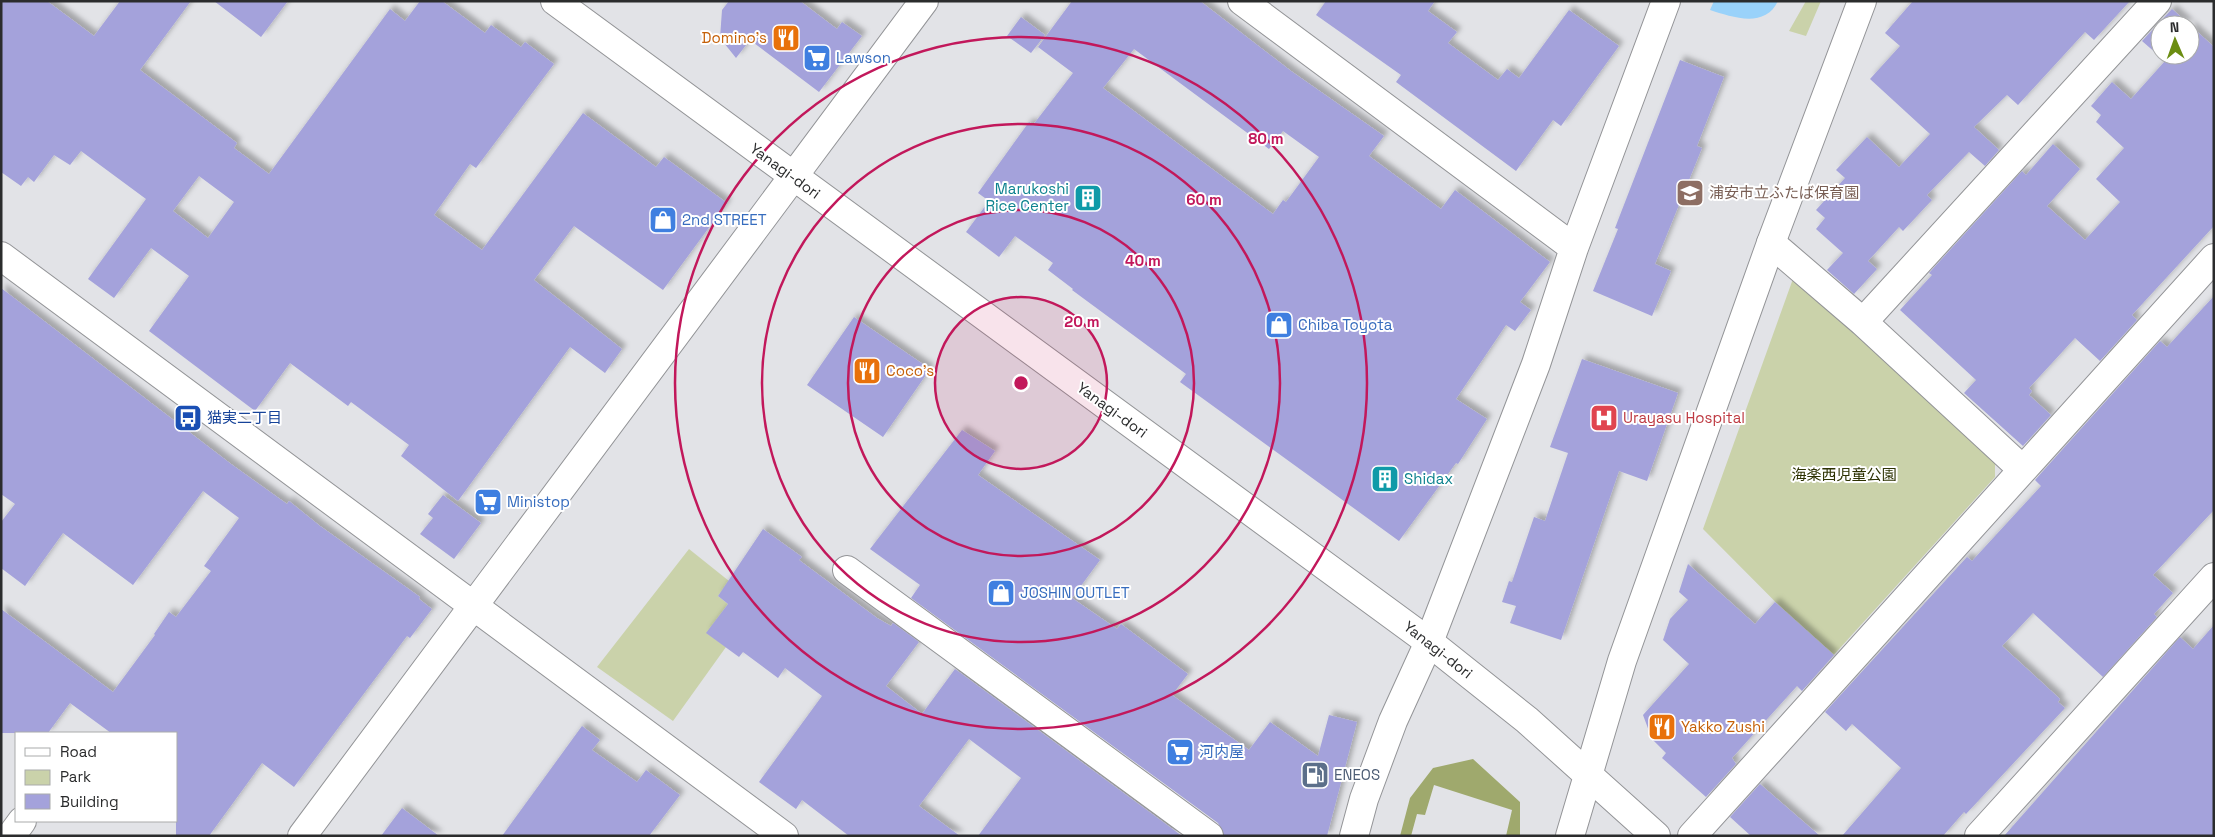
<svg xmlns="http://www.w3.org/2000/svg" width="2215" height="837" font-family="'Space Grotesk','Noto Sans JP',sans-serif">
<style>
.green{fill:#cad2aa}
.forest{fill:#9fa96d}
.water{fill:#99d2fa}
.building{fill:#a4a2db;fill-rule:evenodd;filter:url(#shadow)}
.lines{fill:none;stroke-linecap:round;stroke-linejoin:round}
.street-casing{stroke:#939497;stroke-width:30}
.secondary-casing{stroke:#939497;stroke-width:30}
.street{stroke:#fff;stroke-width:28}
.secondary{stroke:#fff;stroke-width:28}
.ring{fill:none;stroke:#c2185b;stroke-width:2.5}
.labels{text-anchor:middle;stroke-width:4;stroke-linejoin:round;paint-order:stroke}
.food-label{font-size:15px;fill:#c56008;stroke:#fff;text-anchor:start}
.shop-label{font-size:15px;fill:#366cbe;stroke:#fff;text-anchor:start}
.street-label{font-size:15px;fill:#2b2c2d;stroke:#fff}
.culture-label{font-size:15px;fill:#0d838f;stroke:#fff;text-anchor:end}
.education-label{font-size:15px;fill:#785e54;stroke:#fff;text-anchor:start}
.transit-label{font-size:15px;fill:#164399;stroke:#fff;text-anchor:start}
.health-label{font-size:15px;fill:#be3a42;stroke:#fff;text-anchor:start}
.park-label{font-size:15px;fill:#2d3202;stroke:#fff}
.service-label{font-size:15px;fill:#4e5e75;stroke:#fff;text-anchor:start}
.centre{fill:#c2185b;stroke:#fff;stroke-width:2.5}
.ring-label{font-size:15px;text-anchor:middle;font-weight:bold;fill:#c2185b;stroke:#fff;stroke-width:4;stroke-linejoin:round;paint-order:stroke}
</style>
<defs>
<filter id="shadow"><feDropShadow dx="4.5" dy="-4.5" stdDeviation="2.5" flood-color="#0004"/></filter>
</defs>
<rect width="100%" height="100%" fill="#e2e3e7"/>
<!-- green -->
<path class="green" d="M1806,1h15l-15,35 -17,-5z
M1794,276l201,183v18l-164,181 -128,-129z
M689,549l40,32 -11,15 10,8 -21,29 19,14 -53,74 -76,-54z"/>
<!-- forest -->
<path class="forest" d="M1473,759l47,43v34h-14l6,-26 -78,-25 -9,30 -8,-1 -6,22h-11l10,-38 23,-30z"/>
<!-- water -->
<path class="water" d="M1714,1h64c-13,28 -46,16 -68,9z"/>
<!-- building -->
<path class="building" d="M1,1h46l47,35 26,-35h71l-51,69 97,73 -3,5 35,26 121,-165 15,12 15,-20h22l43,32 6,-8 30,22 4,-5 29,22 -78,104 -6,-4 -36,51 48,35 101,-137 73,54 8,-10 63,46 -64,87 -89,-64 -40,54 88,69 -17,24 -35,-26 -112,154 -57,-45 8,-11 -58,-43 -3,4 -58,-43 -35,48 -106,-80 40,-55 -38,-28 -37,50 -26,-19 58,-80 -65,-48 -11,14 -16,-10 -20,27 -6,-5 -7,9 -20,-14zM199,176l35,26 -26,36 -35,-27z
M214,1h74l-27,36z
M729,1h71l37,28 5,-7 20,14 -43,56 -69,-52 -14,18 -16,-20 2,-28z
M1072,1h128l91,70 93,65 -15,20 72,53 14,-19 95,72 -30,40 11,8 -16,21 -9,-6 -50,74 31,20 -29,45 -2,-1 -57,78 -219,-159 6,-8 -114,-84 1,-1 -25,-19 5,-7 -38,-27 -16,21 -33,-25 23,-31 -11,-8 51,-71 4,3 40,-52 -35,-26zM1134,49l135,100 14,-18 36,26 -33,45 -3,-2 -10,14 -170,-126z
M1326,1h109l-7,10 29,21 -9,11 50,37 9,-11 12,9 50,-68 50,36 -58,80 -8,-6 -37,51 -120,-89 5,-7 -85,-60z
M1913,1h217l-36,39 -9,-8 -67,73 -11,-10 -33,32 25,23 -14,16 -16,-14 -42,43 5,5 -29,31 -4,-4 -31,34 9,8 -23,25 -27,-24 16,-17 -27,-24 9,-11 -9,-8 29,-32 -9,-8 31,-33 32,30 31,-33 -60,-55 30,-33 -15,-13z
M2172,9l18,16h-30v30h30v-30l24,22v179l-82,89 5,5 -37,41 -25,-23 -46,50 3,3 -3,4 22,20 -28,31 -59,-53 12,-13 -76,-70 32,-35 -3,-2 93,-102 4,4 27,-31 27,25 -33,37 38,34 35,-38 -24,-23 28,-31 -28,-26 5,-7 -10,-9 21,-24 19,17 34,-38 -23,-20z
M1021,17l24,18 -14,18 -24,-17z
M1680,60l44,17 -27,69 5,2 -47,116 16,7 -19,45 -59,-25 25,-62 -3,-1z
M1,288l230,176 56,40 2,-3 31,25 100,71 -1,2 13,10 -22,29 -3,-2 -113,151 -32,-24 -53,73h-33v-103h-65l-41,-30 -22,30h-47v-124l112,83 42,-57 -1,-1 15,-22 7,5 35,-46 -7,-5 35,-48 -36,-27 -70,94 -70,-52 -38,53 -24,-18v-46l14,-18 -14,-10z
M2214,296v214l-61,65 20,18 -19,21 3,3 -54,60 -70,-64 -31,33 58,53 -2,3 7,6 -99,106 -2,-2 -21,24h-101l59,-68 -49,-44 -6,7 -21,-19 142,-155 5,4 69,-75 -6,-6 125,-139 7,6z
M854,317l76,52 -47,68 -76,-52z
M1582,359l96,34 -31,88 -28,-10 -58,169 -51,-17 6,-17 -14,-4 7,-21 3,1 22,-65 11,4 23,-68 -18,-6z
M962,430l33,21 -17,24 122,85 -28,38 45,31 4,-5 67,50 -16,21 77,55 21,-28 48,34 11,-41 28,7 -30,114h-103l-6,-13 -307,-225 9,-13 -50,-36z
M443,495l38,28 -27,36 -34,-25 13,-16 -5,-4z
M763,529l39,28 -3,3 78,58 14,8 2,-3 26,19 -33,44 36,28 33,-45 227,167h-204l43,-58 -52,-39 -50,67 41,30h-111l-47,-36 -6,9 -37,-27 63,-86 -37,-28 -7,10 -35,-26 -4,5 -33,-24 22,-29 -10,-8z
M1688,564l67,60 20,-22 59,53 -32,36 -5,-5 -65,72 4,6 -30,33 -44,-39 4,-5 -14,-14 -9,-24 46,-51 -26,-24 7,-21 18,-19 -9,-8z
M2214,625v211h-210l176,-199 13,12z
M582,726l18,14 -8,10 45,32 9,-12 34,25 -31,41h-147z
M1760,784l60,52h-69l-21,-19z
M402,808l37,28h-58z"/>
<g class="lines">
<defs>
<path id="street" d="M1242,1l332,247
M1771,243l92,79 159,147
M1863,322l294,-321
M847,570l362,266
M11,836l11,-15
M1354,836l10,-37 29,-78 36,-79 107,-278 38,-116 92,-247
M1692,836l522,-578
M1979,836l235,-259"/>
<path id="secondary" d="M555,1l874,641 98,78 129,116
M1,256l783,580
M302,836l622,-835
M1570,836l52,-175 149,-418 91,-242"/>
</defs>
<!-- street casing -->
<use href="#street" class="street-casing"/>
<!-- secondary casing -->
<use href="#secondary" class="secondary-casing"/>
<!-- street -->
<use href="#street" class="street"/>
<!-- secondary -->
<use href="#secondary" class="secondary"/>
</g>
<!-- distance rings -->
<circle cx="1021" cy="383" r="86" fill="#c2185b" fill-opacity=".12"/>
<g class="ring">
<circle cx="1021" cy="383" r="86"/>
<circle cx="1021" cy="383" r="173"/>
<circle cx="1021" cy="383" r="259"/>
<circle cx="1021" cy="383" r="346"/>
</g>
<!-- icons -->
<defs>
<symbol id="restaurant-square" viewBox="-11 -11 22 22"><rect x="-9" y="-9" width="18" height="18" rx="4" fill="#e8710a" stroke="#fff"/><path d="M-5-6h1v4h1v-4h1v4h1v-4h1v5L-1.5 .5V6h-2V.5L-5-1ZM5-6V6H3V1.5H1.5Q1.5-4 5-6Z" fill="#fff"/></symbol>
<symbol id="supermarket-square" viewBox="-11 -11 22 22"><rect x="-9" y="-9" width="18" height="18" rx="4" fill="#3f7fe0" stroke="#fff"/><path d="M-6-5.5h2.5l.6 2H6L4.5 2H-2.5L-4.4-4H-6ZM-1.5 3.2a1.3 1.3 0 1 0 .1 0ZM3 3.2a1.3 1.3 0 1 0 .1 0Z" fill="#fff"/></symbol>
<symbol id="school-square" viewBox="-11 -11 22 22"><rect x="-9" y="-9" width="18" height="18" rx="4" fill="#8d6e63" stroke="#fff"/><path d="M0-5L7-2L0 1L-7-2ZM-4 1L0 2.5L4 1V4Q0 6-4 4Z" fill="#fff"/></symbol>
<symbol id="building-square" viewBox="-11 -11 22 22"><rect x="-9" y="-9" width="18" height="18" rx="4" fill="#0f9aa8" stroke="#fff"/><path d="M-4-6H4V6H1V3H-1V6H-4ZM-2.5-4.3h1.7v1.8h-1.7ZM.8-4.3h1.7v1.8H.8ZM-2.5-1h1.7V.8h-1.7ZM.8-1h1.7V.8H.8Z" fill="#fff"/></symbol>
<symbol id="shop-square" viewBox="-11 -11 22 22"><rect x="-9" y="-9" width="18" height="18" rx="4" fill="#3f7fe0" stroke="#fff"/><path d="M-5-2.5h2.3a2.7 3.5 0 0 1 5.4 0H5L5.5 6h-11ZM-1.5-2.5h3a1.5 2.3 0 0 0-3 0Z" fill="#fff"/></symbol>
<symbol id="bus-square" viewBox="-11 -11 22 22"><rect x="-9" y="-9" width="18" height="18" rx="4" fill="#1a4fb4" stroke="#fff"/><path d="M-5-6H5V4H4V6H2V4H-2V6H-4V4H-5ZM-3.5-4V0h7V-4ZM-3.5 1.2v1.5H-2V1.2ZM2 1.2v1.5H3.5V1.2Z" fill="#fff"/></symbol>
<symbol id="hospital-square" viewBox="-11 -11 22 22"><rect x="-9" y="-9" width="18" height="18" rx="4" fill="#e0444e" stroke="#fff"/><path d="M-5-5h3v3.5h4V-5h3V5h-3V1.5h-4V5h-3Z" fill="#fff"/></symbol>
<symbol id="fuel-square" viewBox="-11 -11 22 22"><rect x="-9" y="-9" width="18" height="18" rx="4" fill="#5c6f8a" stroke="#fff"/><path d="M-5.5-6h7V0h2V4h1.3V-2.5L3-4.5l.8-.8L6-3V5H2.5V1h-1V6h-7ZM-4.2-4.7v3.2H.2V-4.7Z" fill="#fff"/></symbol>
</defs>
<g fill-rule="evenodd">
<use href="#restaurant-square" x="770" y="22" width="32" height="32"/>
<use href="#supermarket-square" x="801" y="42" width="32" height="32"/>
<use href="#school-square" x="1674" y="177" width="32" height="32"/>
<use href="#building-square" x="1072" y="182" width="32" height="32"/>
<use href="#shop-square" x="647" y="204" width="32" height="32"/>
<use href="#shop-square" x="1263" y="309" width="32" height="32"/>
<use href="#restaurant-square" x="851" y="355" width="32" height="32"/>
<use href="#bus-square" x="172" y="402" width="32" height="32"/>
<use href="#hospital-square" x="1588" y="402" width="32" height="32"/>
<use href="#building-square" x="1369" y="463" width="32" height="32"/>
<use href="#supermarket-square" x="472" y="486" width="32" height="32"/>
<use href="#shop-square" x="985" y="577" width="32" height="32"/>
<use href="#restaurant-square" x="1646" y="711" width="32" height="32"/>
<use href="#supermarket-square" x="1164" y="736" width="32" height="32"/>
<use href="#fuel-square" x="1299" y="759" width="32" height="32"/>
</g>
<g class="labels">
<!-- food labels -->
<g class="food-label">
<text x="767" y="43" text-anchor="end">Domino's</text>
<text x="886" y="376">Coco's</text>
<text x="1681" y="732">Yakko Zushi</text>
</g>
<!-- shop labels -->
<g class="shop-label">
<text x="836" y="63">Lawson</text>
<text x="682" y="225">2nd STREET</text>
<text x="1298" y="330">Chiba Toyota</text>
<text x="507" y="507">Ministop</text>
<text x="1020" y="598">JOSHIN OUTLET</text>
<text x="1199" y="757">河内屋</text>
</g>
<!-- street labels -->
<g class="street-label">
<text transform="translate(785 171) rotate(36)" y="5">Yanagi-dori</text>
<text transform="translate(1112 410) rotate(36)" y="5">Yanagi-dori</text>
<text transform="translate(1438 650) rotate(38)" y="5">Yanagi-dori</text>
</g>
<!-- culture labels -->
<g class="culture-label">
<text x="1069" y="194">Marukoshi<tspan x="1069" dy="17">Rice Center</tspan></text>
<text x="1404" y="484" text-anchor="start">Shidax</text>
</g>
<!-- education labels -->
<g class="education-label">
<text x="1709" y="198">浦安市立ふたば保育園</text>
</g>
<!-- transit labels -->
<g class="transit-label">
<text x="207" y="423">猫実二丁目</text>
</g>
<!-- health labels -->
<g class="health-label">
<text x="1623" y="423">Urayasu Hospital</text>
</g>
<!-- park labels -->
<g class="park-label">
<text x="1844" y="480">海楽西児童公園</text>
</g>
<!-- service labels -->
<g class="service-label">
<text x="1334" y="780">ENEOS</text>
</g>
</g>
<circle cx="1021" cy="383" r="8" class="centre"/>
<g class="ring-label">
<text x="1266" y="144">80 m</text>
<text x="1204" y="205">60 m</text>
<text x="1143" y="266">40 m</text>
<text x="1082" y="327">20 m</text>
</g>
<!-- border -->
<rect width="2215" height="837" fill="none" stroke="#2b2c2d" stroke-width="5"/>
<!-- legend -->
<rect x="15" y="732" width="162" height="90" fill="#ffffff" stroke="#aaabab"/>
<rect x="25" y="748" width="25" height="8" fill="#ffffff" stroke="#aaabab"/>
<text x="60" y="757" font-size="15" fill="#2b2c2d">Road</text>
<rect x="25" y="770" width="25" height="15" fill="#cad2aa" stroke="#aaabab"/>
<text x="60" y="782" font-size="15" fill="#2b2c2d">Park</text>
<rect x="25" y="794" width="25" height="15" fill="#a4a2db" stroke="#aaabab"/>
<text x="60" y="807" font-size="15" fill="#2b2c2d">Building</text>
<!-- north arrow -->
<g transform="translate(2175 40) rotate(358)"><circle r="24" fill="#ffffff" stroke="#aaabab"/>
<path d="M0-4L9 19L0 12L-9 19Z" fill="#6b8d11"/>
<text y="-8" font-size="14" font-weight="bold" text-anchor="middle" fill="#2b2c2d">N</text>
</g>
</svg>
